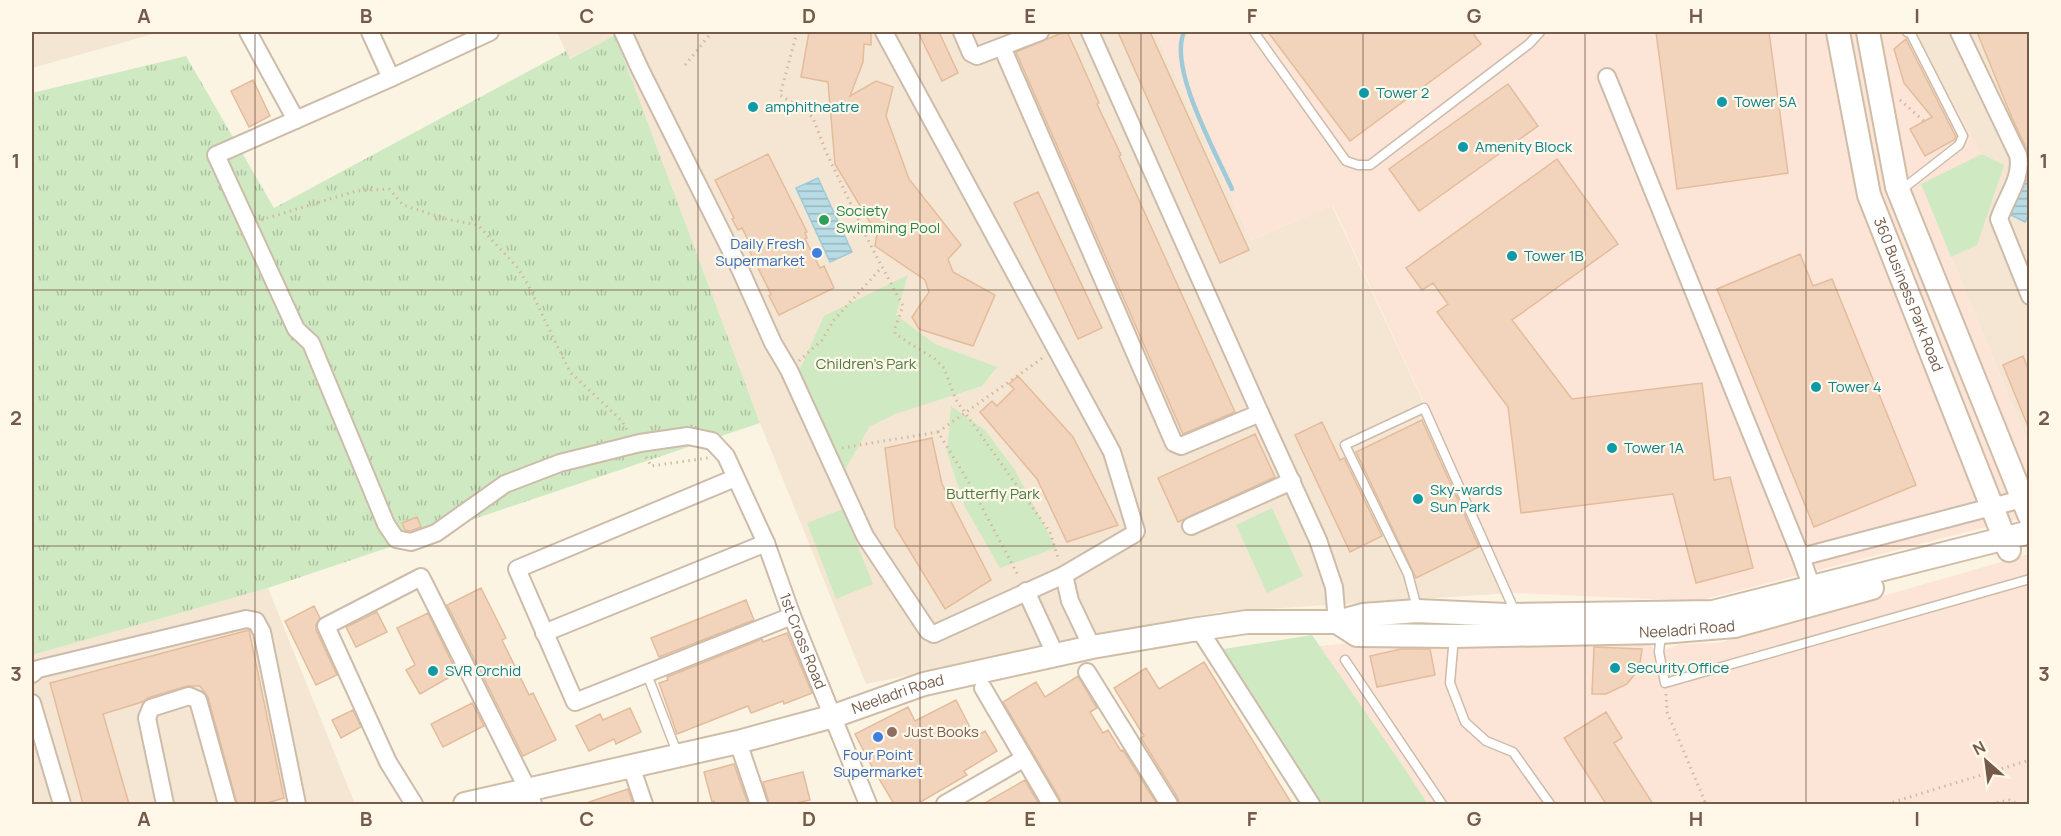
<svg xmlns="http://www.w3.org/2000/svg" width="2061" height="836" font-family="Manrope,sans-serif">
<style>
.residential{fill:#f4e6d2}
.commercial{fill:#fce5d7}
.grass{fill:url(#grass-tufts)}
.park{fill:#cfeac2}
.water{fill:url(#water-rules);stroke:#9ecbd7;stroke-width:1.5}
.lines{fill:none;stroke-linecap:round;stroke-linejoin:round}
.stream{stroke:#9ecbd7;stroke-width:4.5}
.building{fill:#f1d4bb;stroke:#e4bc9b;stroke-width:1.5}
.lane-casing{stroke:#cdbcaa;stroke-width:11}
.street-casing{stroke:#cdbcaa;stroke-width:20}
.secondary-casing{stroke:#d0bda7;stroke-width:26}
.path{stroke:#d6b89e;stroke-width:3;stroke-dasharray:1.5 4.5;stroke-linecap:butt}
.lane{stroke:#fff;stroke-width:8}
.street{stroke:#fff;stroke-width:16}
.secondary{stroke:#fff;stroke-width:22}
.grid{fill:none;stroke:#745b49;stroke-width:1.5;stroke-opacity:0.55}
.culture-dot{fill:#0f9aa8;stroke:#fff8e9;stroke-width:2}
.leisure-dot{fill:#2e9e5b;stroke:#fff8e9;stroke-width:2}
.shop-dot{fill:#3f7fe0;stroke:#fff8e9;stroke-width:2}
.education-dot{fill:#8d6e63;stroke:#fff8e9;stroke-width:2}
.labels{text-anchor:middle;stroke-width:4.5;stroke-linejoin:round;paint-order:stroke}
.culture-label{font-size:15px;fill:#0d838f;stroke:#fff8e9;text-anchor:start}
.leisure-label{font-size:15px;fill:#27864d;stroke:#fff8e9;text-anchor:start}
.shop-label{font-size:15px;fill:#366cbe;stroke:#fff8e9;text-anchor:end}
.street-label{font-size:15px;fill:#745b49;stroke:#fff8e9}
.park-label{font-size:15px;fill:#4e7a42;stroke:#fff8e9}
.education-label{font-size:15px;fill:#785e54;stroke:#fff8e9;text-anchor:start}
.neatline{fill:none;stroke:#745b49;stroke-width:2}
.grid-label{font-size:20px;text-anchor:middle;font-weight:bold;fill:#745b49}
</style>
<defs>
<pattern id="grass-tufts" width="24" height="20" patternUnits="userSpaceOnUse" patternTransform="scale(1.5)"><rect width="24" height="20" fill="#cfeac2"/><path d="M3 7l-1-3M5 7V3M7 7l1-3M15 17l-1-3M17 17v-4M19 17l1-3" fill="none" stroke="#adc1a0"/></pattern>
<pattern id="water-rules" width="6" height="5" patternUnits="userSpaceOnUse" patternTransform="scale(1.5)"><rect width="6" height="5" fill="#b8dce6"/><path d="M0 2.5h6" fill="none" stroke="#9ab5bc"/></pattern>
</defs>
<rect width="100%" height="100%" fill="#fcf4e3"/>
<!-- residential -->
<path class="residential" d="M32,32h128l-128,36z
M557,32h599l95,208 81,-34 180,387 -293,19 -353,72 -106,-261 -145,-388 -46,24z
M1913,32h116v413l-108,-261z
M268,588l87,216h-323v-149z"/>
<!-- commercial -->
<path class="commercial" d="M1156,32h757l69,122 -61,30 108,261v71l-331,85 -186,-8 -179,-387 -82,34z
M2029,554v250h-601l-25,-38 -84,-120 43,-4h282l16,10 19,-8 38,-1 19,-5z"/>
<!-- grass -->
<path class="grass" d="M615,35l145,388 -492,165 -236,67v-562l154,-37 88,152 292,-157 4,8z"/>
<!-- park -->
<path class="park" d="M1982,154l22,11 -27,80 -26,12 -30,-73z
M908,275l-12,40 39,29 62,23 -15,19 -87,28 -26,13 -24,43 -46,-99 25,-55z
M951,406l34,24 30,40 41,78 -56,20 -35,-61 -18,-55z
M1272,508l31,68 -36,17 -31,-68z
M843,509l30,75 -37,15 -29,-76z
M1312,635l91,131 25,38h-118l-99,-153z"/>
<!-- water -->
<path class="water" d="M818,178l34,74 -22,10 -34,-74z
M2025,179l4,2v33l-4,8 -18,-9z"/>
<g class="lines">
<!-- stream -->
<path class="stream" d="M1184,32c-16,36 32,121 48,157"/>
</g>
<!-- building -->
<path class="building" d="M809,32h62v13l-7,-1 -1,18 -13,34 26,-15 17,6 -7,29 23,63 52,66 -13,14 5,13 42,23 -22,51 -54,-17 -7,-12 17,-25 -4,-12 -50,-34 2,-12 -42,-70 -7,-82 -27,-5z
M918,32h21l19,41 -16,8z
M1064,32h3l9,19 23,52 -2,1 24,51 -2,1 116,256 -52,22 -167,-382z
M1118,32h32l99,218 -29,13z
M1268,32h204l9,12 -131,97z
M1656,32h113l19,141 -111,16z
M1977,32h53v128l-3,-10 -15,-32z
M1906,39l50,98 -2,3 -29,16 -15,-27 22,-12 -28,-34 -10,-34z
M253,80l17,36 -21,11 -18,-36z
M1508,84l30,42 -119,85 -30,-42z
M768,154l39,78 -2,1 2,5 -2,1 15,29 4,-2 10,22 -55,27 -10,-19 2,-2 -21,-42 3,-2 -11,-22 -4,2 -6,-11 2,-1 -19,-38z
M1557,159l61,85 -106,76 60,79 130,-16 12,97 16,-3 23,91 -57,15 -23,-89 -152,19 -13,-106 -71,-95 11,-8 -15,-21 -11,7 -16,-22z
M1038,192l64,136 -24,11 -64,-136z
M1800,254l13,32 19,-7 84,206 -102,42 -97,-238z
M2023,356l7,18 -1,55 -26,-64z
M1018,376l55,61 45,88 -51,17 -30,-63 -57,-67 12,-11 5,5 17,-17 -5,-5z
M1422,420l57,127 -63,31 -60,-126z
M1322,422l18,38 4,-2 38,78 -32,16 -55,-117z
M1255,434l20,43 -97,45 -20,-44z
M932,438l10,46 49,96 -46,29 -50,-82 -10,-79z
M417,517l4,10 -11,4 -5,-1 -3,-7z
M481,588l25,50 -4,2 27,55 4,-2 23,47 -33,16 -76,-151z
M746,600l8,20 -95,37 -8,-19z
M314,606l6,12 -4,7v5l21,45 -21,10 -31,-64z
M377,612l10,20 -31,15 -10,-20z
M428,613l29,60 -37,21 -14,-24 9,-5 -18,-37z
M249,630l35,168 -21,6h-26l-29,-107 -8,-11h-13l-39,12 -6,4 -39,12 26,90h-46l-33,-121z
M787,633l25,60 -28,11 -1,-3 -32,12 -3,-7 -71,28 -18,-51 9,-3 -1,-3 95,-38 1,3z
M1594,647l48,2 -2,14 -5,11 -8,10 -21,10h-14z
M1401,649h29l5,26 -58,12 -7,-31z
M1204,662l88,142h-113l-1,-6 -37,-60 3,-2 -30,-48 32,-20 13,21z
M1078,676l19,32 -7,4 13,21 5,-3 13,21 2,-1 34,54h-96l-1,-5 -57,-97 33,-20 9,15z
M956,700l19,37 10,-6 12,20 -33,20 3,4 -50,29h-23l-22,-37 -17,-33 53,-27 7,14z
M472,703l12,23 -41,21 -12,-23z
M630,708l11,24 -25,12 -2,-5 -25,12 -13,-25 24,-12 3,6z
M353,710l8,17 -20,11 -9,-18z
M1606,712l16,26 -8,5 39,61h-47l-42,-66z
M734,764l14,40h-33l-1,-3 -2,1 -8,-30z
M803,772l7,28 -18,4h-23l-6,-22z
M1025,780l14,24h-56z
M628,789l5,15h-44v-2z"/>
<g class="lines">
<defs>
<path id="lane" d="M1254,32l92,129 12,4h12l159,-121 11,-12
M1900,191l59,-46 4,-9 -52,-102 -4,-2
M1417,608l-9,-34 -63,-129 79,-37 92,206
M1661,634l-2,18 6,31 365,-104
M1454,636l-4,47 15,39 21,19 27,11 37,52
M1345,660l97,144
M650,682l28,73"/>
<g id="street">
<path d="M248,32l48,88"/>
<path d="M370,32l21,46"/>
<path id="s1" d="M490,32l-99,46 -175,77 80,174 15,14 75,181 10,15 15,3 25,-9 69,-49 55,-21 80,-20 48,-7 24,5 14,15 40,87 26,73 76,188"/>
<path d="M623,32l17,37 100,200 33,74 16,27 76,166 63,95 6,3 130,-59 70,-41 2,-3 -24,-79 -228,-420"/>
<path d="M962,32l9,21 6,3 63,-24"/>
<path d="M1090,32l170,381"/>
<path d="M1959,32l59,123c5,22 -12,43 -19,64l31,77"/>
<path d="M1002,47l172,396 7,3 79,-33 58,127 16,47 3,35"/>
<path d="M1607,77l194,480 11,31"/>
<path d="M735,478l-218,91 58,133 217,-86"/>
<path d="M1191,526l101,-45"/>
<path d="M1801,557l221,-58"/>
<path d="M1064,575l6,26 22,46"/>
<path d="M1026,591l30,65"/>
<path d="M1199,629l112,175"/>
<path d="M544,633l222,-90"/>
<path d="M1087,672l82,132"/>
<path d="M32,674l6,-5 208,-50 10,2 6,11 35,172"/>
<path d="M983,688l68,116"/>
<path d="M32,703l30,101"/>
<path d="M738,742l21,62"/>
<path d="M631,766l13,38"/>
<path d="M165,804l-18,-86 4,-10 38,-12 9,4 29,104"/>
<path d="M414,804l-26,-42 -62,-136 95,-49 107,213 5,14"/>
<path d="M945,804l78,-45"/>
</g>
<g id="secondary">
<path id="s2" d="M1838,32l31,163 140,355"/>
<path d="M1868,32l29,155 133,330"/>
<path id="s3" d="M1337,622l20,13 97,1 207,-4 74,-6 137,-38"/>
<path id="s4" d="M465,804l273,-62 96,-26 90,-32 168,-37 100,-17 55,-8h90l26,-7 54,-4 89,4 207,-3 317,-80"/>
</g>
</defs>
<!-- lane casing -->
<use href="#lane" class="lane-casing"/>
<!-- street casing -->
<use href="#street" class="street-casing"/>
<!-- secondary casing -->
<use href="#secondary" class="secondary-casing"/>
<!-- path -->
<path class="path" d="M797,32l-17,63 27,17 6,6 13,34 45,94 32,60 -8,22v6l40,25 9,9 12,32 94,132 9,29
M685,65l27,-33
M1900,100l24,21
M261,220l95,-29 33,-2 14,16 43,14 32,6 39,42 10,16 43,89 51,48 6,10
M799,361l23,-21 12,-20 48,-53
M938,432l106,-75
M842,448l96,-16 30,49 51,96
M646,457l5,9 57,-8
M1666,694l1,18 39,92
M1887,804l143,-44
M1991,804l18,-4 9,4"/>
<!-- lane -->
<use href="#lane" class="lane"/>
<!-- street -->
<use href="#street" class="street"/>
<!-- secondary -->
<use href="#secondary" class="secondary"/>
</g>
<!-- grid -->
<path class="grid" d="M255,32v772M476,32v772M698,32v772M920,32v772M1141,32v772M1363,32v772M1585,32v772M1806,32v772M32,290h1998M32,546h1998"/>
<!-- markers -->
<g class="culture-dot">
<circle cx="1364" cy="93" r="6"/>
<circle cx="1722" cy="102" r="6"/>
<circle cx="753" cy="107" r="6"/>
<circle cx="1463" cy="147" r="6"/>
<circle cx="1512" cy="256" r="6"/>
<circle cx="1816" cy="387" r="6"/>
<circle cx="1612" cy="448" r="6"/>
<circle cx="1418" cy="499" r="6"/>
<circle cx="1615" cy="668" r="6"/>
<circle cx="433" cy="671" r="6"/>
</g>
<circle class="leisure-dot" cx="824" cy="220" r="6"/>
<g class="shop-dot">
<circle cx="817" cy="253" r="6"/>
<circle cx="878" cy="737" r="6"/>
</g>
<circle class="education-dot" cx="892" cy="732" r="6"/>
<g class="labels">
<!-- culture labels -->
<g class="culture-label">
<text x="1376" y="98">Tower 2</text>
<text x="1734" y="107">Tower 5A</text>
<text x="765" y="112">amphitheatre</text>
<text x="1475" y="152">Amenity Block</text>
<text x="1524" y="261">Tower 1B</text>
<text x="1828" y="392">Tower 4</text>
<text x="1624" y="453">Tower 1A</text>
<text x="1430" y="495">Sky-wards<tspan x="1430" dy="17">Sun Park</tspan></text>
<text x="1627" y="673">Security Office</text>
<text x="445" y="676">SVR Orchid</text>
</g>
<!-- leisure labels -->
<g class="leisure-label">
<text x="836" y="216">Society<tspan x="836" dy="17">Swimming Pool</tspan></text>
</g>
<!-- shop labels -->
<g class="shop-label">
<text x="805" y="249">Daily Fresh<tspan x="805" dy="17">Supermarket</tspan></text>
<text x="878" y="760" text-anchor="middle">Four Point<tspan x="878" dy="17">Supermarket</tspan></text>
</g>
<!-- street labels -->
<g class="street-label">
<text dy="5" stroke="none"><textPath href="#s2" startOffset="273">360 Business Park Road</textPath></text>
<text dy="5" stroke="none"><textPath href="#s3" startOffset="354">Neeladri Road</textPath></text>
<text dy="5" stroke="none"><textPath href="#s1" startOffset="1288">1st Cross Road</textPath></text>
<text dy="5" stroke="none"><textPath href="#s4" startOffset="447">Neeladri Road</textPath></text>
</g>
<!-- park labels -->
<g class="park-label">
<text x="866" y="369">Children's Park</text>
<text x="993" y="499">Butterfly Park</text>
</g>
<!-- education labels -->
<g class="education-label">
<text x="904" y="737">Just Books</text>
</g>
</g>
<!-- border -->
<rect width="2061" height="836" fill="none" stroke="#fff8e9" stroke-width="66"/>
<!-- north arrow -->
<g transform="translate(1986 761) rotate(332)" stroke="#fff8e9" stroke-width="4.5" paint-order="stroke">
<path d="M0-4.5L10 22L0 15L-10 22Z" fill="#745b49"/>
<text y="-9" font-size="16" font-weight="bold" text-anchor="middle" fill="#745b49">N</text>
</g>
<rect x="33" y="33" width="1995" height="770" class="neatline"/>
<g class="grid-label">
<text x="144" y="23">A</text>
<text x="366" y="23">B</text>
<text x="587" y="23">C</text>
<text x="809" y="23">D</text>
<text x="1030" y="23">E</text>
<text x="1252" y="23">F</text>
<text x="1474" y="23">G</text>
<text x="1696" y="23">H</text>
<text x="1917" y="23">I</text>
<text x="16" y="168">1</text>
<text x="2044" y="168">1</text>
<text x="16" y="425">2</text>
<text x="2044" y="425">2</text>
<text x="16" y="681">3</text>
<text x="2044" y="681">3</text>
<text x="144" y="826">A</text>
<text x="366" y="826">B</text>
<text x="587" y="826">C</text>
<text x="809" y="826">D</text>
<text x="1030" y="826">E</text>
<text x="1252" y="826">F</text>
<text x="1474" y="826">G</text>
<text x="1696" y="826">H</text>
<text x="1917" y="826">I</text>
</g>
</svg>
